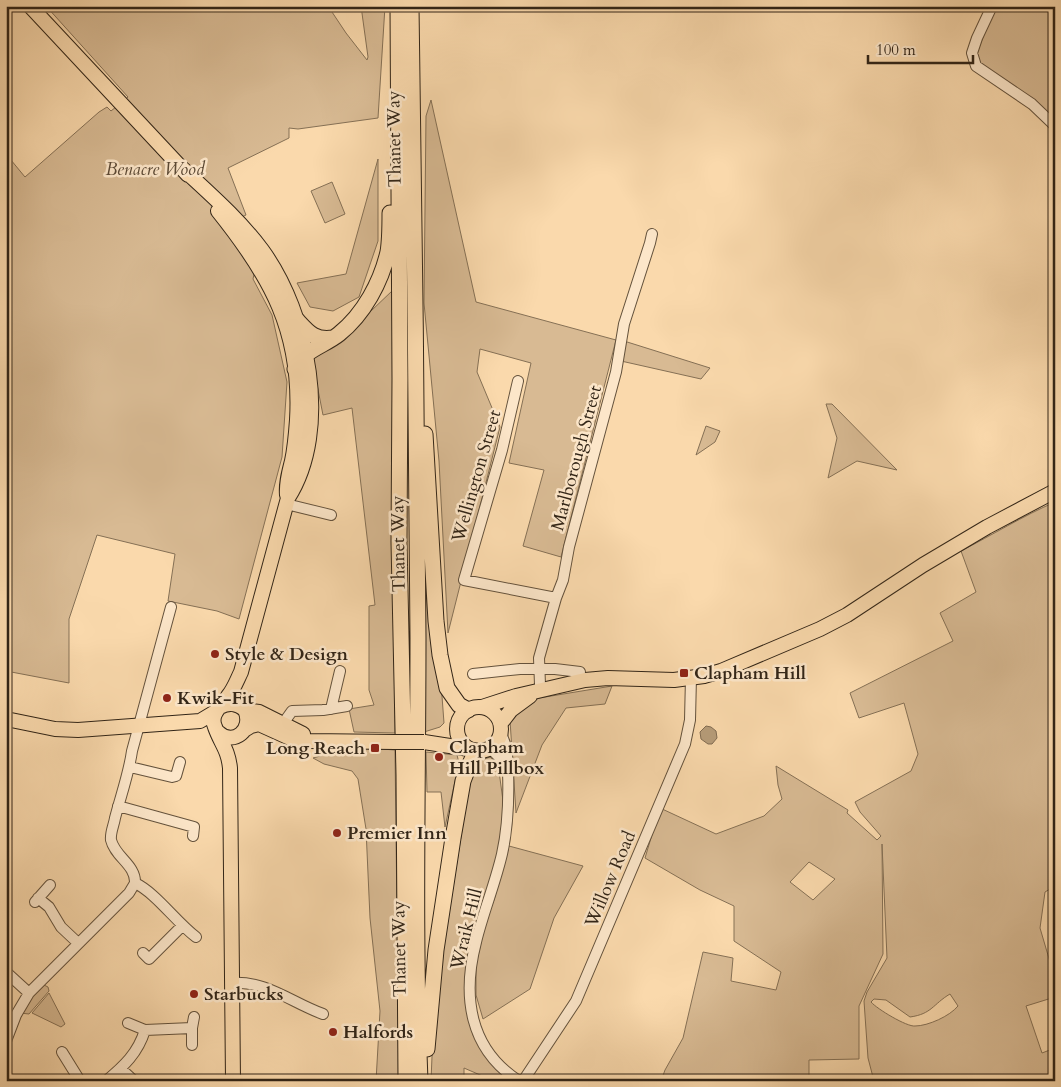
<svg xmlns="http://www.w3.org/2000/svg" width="1061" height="1087" font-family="Cardo,serif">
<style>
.green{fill:#d8ba93;stroke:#857055;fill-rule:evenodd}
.water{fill:#b69c79;stroke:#816c52}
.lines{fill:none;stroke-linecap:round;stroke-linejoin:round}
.minor-casing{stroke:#64523c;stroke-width:12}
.major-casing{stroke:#322517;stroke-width:16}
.highway-casing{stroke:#322517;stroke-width:17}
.minor{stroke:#fce6c9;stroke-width:10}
.major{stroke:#fad9ac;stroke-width:14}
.highway{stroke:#fad9ac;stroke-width:15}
.major-bridge-casing{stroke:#322517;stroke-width:16;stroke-linecap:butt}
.major-bridge{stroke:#fad9ac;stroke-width:14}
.poi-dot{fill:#8f2418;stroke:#fce6c9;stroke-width:2}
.labels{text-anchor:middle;stroke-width:5;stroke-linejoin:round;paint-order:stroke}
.street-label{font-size:18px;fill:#322517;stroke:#fce6c9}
.park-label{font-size:18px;font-style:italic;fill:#5c4a36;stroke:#fce6c9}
.poi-label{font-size:18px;font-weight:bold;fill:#322517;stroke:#fce6c9;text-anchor:start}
</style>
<rect width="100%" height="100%" fill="#fad9ac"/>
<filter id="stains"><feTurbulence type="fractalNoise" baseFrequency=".004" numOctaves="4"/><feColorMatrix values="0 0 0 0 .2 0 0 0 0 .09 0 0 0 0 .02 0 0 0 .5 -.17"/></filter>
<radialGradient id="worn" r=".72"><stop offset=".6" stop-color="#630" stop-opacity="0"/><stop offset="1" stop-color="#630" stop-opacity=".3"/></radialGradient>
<!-- green -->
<path class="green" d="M46,6h282l18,27 21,27 1,-3 -7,-51h24l-7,112 -80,11 -9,-1v10l-61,30 18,47 -25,12 10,11 24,32 -2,9 19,36 15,67 -5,75 -43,162 -22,-8 -49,-10 7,-47 -78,-19 -28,84v64l-63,-12v-517l19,23 74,-65 8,-5 4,4 17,-14z
M995,6h60v117l-74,-56 -4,-14z
M431,100l45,202 140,38 -55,217 -38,-11 21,-76 -35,-7 22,-100 -51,-14 -3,23 23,55 -52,206 -9,-172 -15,-158 2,-187z
M378,159v82l-19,56 -26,14 -23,-4 -13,-24 49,-9z
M332,182l13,32 -20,9 -14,-32z
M393,290l2,443 -41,-1 -5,-23 25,-4 -5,-15v-84l6,-1 -23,-197 -29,7 -11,-56 37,-27z
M624,341l86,27 -9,11 -80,-18z
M826,404h6l65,66 -40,-9 -29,17 9,-40z
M706,426l14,5 -5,11 -19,13z
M422,428l22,295 -4,4 -16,5z
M1055,502v384l-10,6 -5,36 15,51v18l-29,9 16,47 13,-5v33h-181l-6,-23 -4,-57 3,-9 20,-34 -5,-114 1,110 -24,52v53l-50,1v21h-148l4,-11 18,-32 20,-86 30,6 -2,23 45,9 5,-18 -47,-31v-35l-34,-16 -55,-32 15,-50 56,26 48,-18 18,-17 -4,-14 -2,-19 72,44 -1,3 30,27 4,-4 -21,-24 -5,-10 56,-31 7,-17 -14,-51 -45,15 -9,-25 103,-52 -13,-28 36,-21 -15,-41c31,-16 62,-35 94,-49zM809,862l26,17 -22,21 -23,-18zM950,994l8,12c-8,10 -30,20 -43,20 -8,1 -38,-17 -44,-24l3,-3 12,1 24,17c22,-3 23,-13 40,-23z
M612,686l-7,18 -39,4 -24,37 -26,68 -6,-93 7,-10 22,-12z
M354,747l41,3 4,331h-23l4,-70 -10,-93 -4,-89 -8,-50 -6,-8 -28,-7 -11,-6z
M426,752l31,3 2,8 -14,64 -4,-35h-14z
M490,757l8,7 6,44 -3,36 -26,88 -6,87 4,16 11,18 30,28h-20l-30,-13v13h-33l3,-73 37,-235 8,-12z
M509,846l74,20 -29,52 -24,71 -47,30 -7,-24v-30l10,-45 8,-20z
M44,985l4,2 1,4 -20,23 -9,-1 3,-7z
M49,993l16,31 -4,3 -29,-14z"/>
<!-- water -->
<path class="water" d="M706,726l5,1 5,4 1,7 -5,6h-4l-7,-5 -1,-7z"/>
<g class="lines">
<defs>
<path id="minor" d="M992,6l-15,32 -5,15 4,13 56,38 23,22
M518,381l-16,69 -38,130 92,18
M286,504l45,11
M171,607l-39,144c-3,22 -11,44 -17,67 -1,7 -5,15 -4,22 4,17 25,25 24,43 21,10 41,39 61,54
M473,674l47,-5h35l25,3
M545,689l-5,-4 -1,-27 17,-60 7,-18 6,-33 47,-175 8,-48 26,-81 2,-9
M331,709l9,-38
M282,725l10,-14 31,-1 24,-4
M501,734c7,13 6,23 7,37 1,28 0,56 -6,83 -7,30 -19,59 -26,88 -14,54 -7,107 43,139
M490,748l13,13 4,8
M130,767l42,10 4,-1 4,-14
M118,806l76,21 -1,9
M38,898l11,9 12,20 17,16
M35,902l15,-17
M143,953l6,6 33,-33
M6,972l23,21
M231,983c35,-3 61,20 92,31
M128,1023l17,7 47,-2
M6,1041l10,-26 13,-22 100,-100 6,-10
M192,1045v-17l2,-11
M62,1052l18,29
M121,1069l13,12
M106,1081c18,-15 32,-28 39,-51
M523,1081l53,-80 109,-257 5,-24 1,-43"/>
<path id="major" d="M30,6l158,169
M182,168c28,26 57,51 80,82 46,63 70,179 26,248l-47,174c-4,8 -7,17 -13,24 -6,10 -19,18 -13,31 6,17 13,22 15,41l3,313
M218,211c53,66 84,121 79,209 -1,14 -2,27 -5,41 -3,12 -6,22 -5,34
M482,707l34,-11 69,-16 23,-2 66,2 30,-4 17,-5 99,-42 27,-14 76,-50 64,-38 68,-36
M457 729a22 22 0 1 1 44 0a22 22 0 1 1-44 0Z
M245,710l14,2 44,22
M6,719l49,10 23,1 122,-9 15,-9
M501,723l10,-13 19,-14
M246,729l5,-3 8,-2 31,14 19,3 86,1
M218,732c16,15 36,-3 27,-22 -8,-7 -16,-8 -25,-3
M424,742l45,7"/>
<path id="highway" d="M398,6l2,372 -1,164 5,233 2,306
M411,6c3,211 6,421 7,632 0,148 -4,295 2,443
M297,320c11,12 18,21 36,18
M295,369c8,-19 29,-23 44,-35 25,-20 42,-52 49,-82 2,-12 2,-26 2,-39
M425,434l11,187 4,34 7,33 12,17 9,5
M427,1049l9,-99 17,-112 10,-57 5,-13 8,-17"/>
</defs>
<!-- minor casing -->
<use href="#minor" class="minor-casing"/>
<!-- major casing -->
<use href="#major" class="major-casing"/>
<!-- highway casing -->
<use href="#highway" class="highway-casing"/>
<!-- minor -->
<use href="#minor" class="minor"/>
<!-- major -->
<use href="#major" class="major"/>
<!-- highway -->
<use href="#highway" class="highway"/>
<defs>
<path id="major-bridge" d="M395,742h29"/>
</defs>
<!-- major-bridge casing -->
<use href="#major-bridge" class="major-bridge-casing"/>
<!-- major-bridge -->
<use href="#major-bridge" class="major-bridge"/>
</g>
<!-- markers -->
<g class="poi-dot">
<circle cx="215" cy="654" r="5"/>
<rect x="679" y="668" width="10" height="10" rx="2.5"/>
<circle cx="167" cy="698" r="5"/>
<rect x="370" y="743" width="10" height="10" rx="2.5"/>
<circle cx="439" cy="757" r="5"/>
<circle cx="337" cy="833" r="5"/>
<circle cx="194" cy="994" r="5"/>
<circle cx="333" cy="1032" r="5"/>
</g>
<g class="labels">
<!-- street labels -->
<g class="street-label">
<text transform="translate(394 139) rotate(-91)" y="6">Thanet Way</text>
<text transform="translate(576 458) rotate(-75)" y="6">Marlborough Street</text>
<text transform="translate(476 476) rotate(-74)" y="6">Wellington Street</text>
<text transform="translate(398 544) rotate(-91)" y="6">Thanet Way</text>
<text transform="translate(610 879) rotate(-67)" y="6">Willow Road</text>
<text transform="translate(466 929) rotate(-76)" y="6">Wraik Hill</text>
<text transform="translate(399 949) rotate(-91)" y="6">Thanet Way</text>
</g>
<!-- park labels -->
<g class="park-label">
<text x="155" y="175">Benacre Wood</text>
</g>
<!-- poi labels -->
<g class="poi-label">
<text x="225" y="660">Style &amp; Design</text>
<text x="694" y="679">Clapham Hill</text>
<text x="177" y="704">Kwik-Fit</text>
<text x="449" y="753">Clapham<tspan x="449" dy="21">Hill Pillbox</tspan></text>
<text x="365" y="754" text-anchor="end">Long Reach</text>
<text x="347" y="839">Premier Inn</text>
<text x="204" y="1000">Starbucks</text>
<text x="343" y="1038">Halfords</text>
</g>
</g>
<!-- margin -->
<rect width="1061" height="1087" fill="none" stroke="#fad9ac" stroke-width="25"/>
<rect x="8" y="8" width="1046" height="1072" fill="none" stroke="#322517" stroke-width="2.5"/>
<rect x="12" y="12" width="1036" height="1062" fill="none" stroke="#322517"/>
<!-- scale -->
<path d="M868 55v8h105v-8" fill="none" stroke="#322517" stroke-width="2.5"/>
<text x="876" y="55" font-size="15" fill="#322517" stroke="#fce6c9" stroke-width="4" paint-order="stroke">100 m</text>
<rect width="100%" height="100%" filter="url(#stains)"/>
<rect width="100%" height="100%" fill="url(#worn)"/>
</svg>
